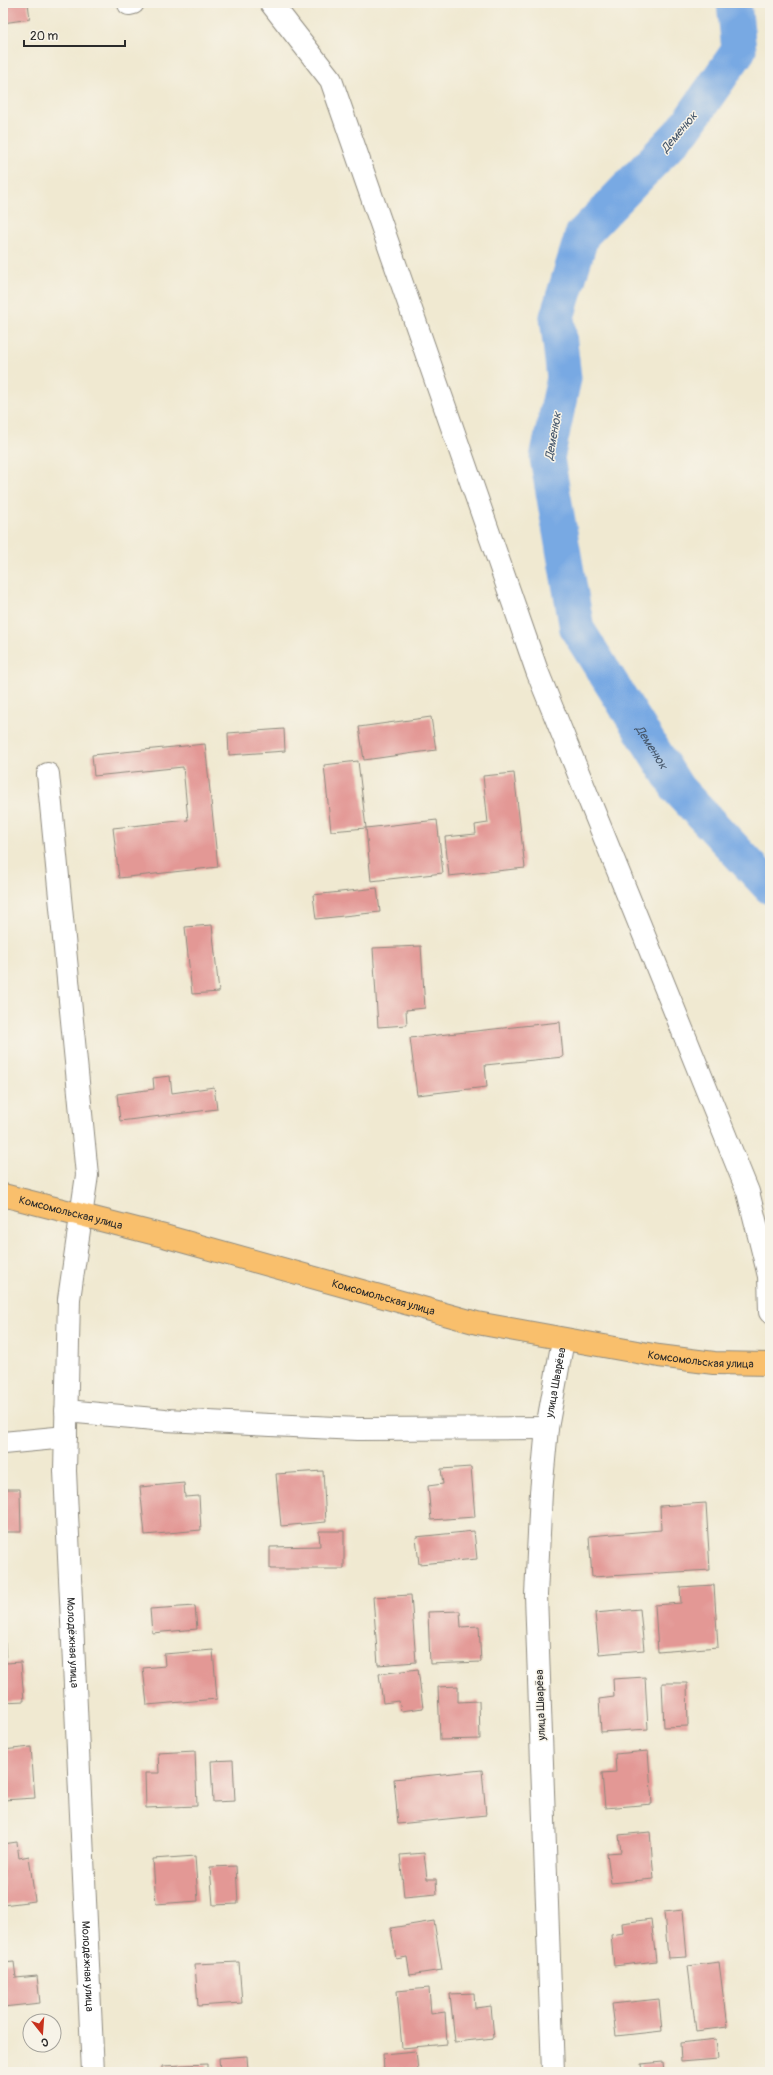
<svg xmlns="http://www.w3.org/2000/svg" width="773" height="2075" font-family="Pangolin,sans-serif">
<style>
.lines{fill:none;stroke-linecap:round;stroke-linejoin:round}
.canal{stroke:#78a9e3;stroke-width:35}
.building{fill:#e39895}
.minor-casing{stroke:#8e8a7e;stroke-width:24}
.major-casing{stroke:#8e8a7e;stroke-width:24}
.minor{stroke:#fff;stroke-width:22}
.major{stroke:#f9bf6c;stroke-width:22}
.labels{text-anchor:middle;stroke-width:3;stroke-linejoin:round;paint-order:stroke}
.street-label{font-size:11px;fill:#2b2b2b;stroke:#f7f3e8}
.water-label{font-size:12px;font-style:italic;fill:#46576b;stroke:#f7f3e8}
</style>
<rect width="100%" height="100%" fill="#f7f3e8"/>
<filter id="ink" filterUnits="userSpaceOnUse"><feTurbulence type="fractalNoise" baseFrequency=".025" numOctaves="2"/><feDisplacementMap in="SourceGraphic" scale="8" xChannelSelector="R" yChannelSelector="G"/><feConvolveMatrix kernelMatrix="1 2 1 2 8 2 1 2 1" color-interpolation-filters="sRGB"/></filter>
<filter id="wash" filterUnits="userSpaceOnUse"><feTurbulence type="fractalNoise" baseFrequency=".012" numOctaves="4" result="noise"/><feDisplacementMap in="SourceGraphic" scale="16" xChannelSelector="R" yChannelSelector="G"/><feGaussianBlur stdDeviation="0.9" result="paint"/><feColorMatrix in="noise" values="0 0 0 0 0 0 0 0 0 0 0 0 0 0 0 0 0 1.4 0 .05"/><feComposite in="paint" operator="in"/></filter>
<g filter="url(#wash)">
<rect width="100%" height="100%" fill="#f0e9d1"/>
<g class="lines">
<!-- canal -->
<path class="canal" id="s1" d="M734,3l5,47 -55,79 -102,106 -25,82 7,61 -17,80 30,171 101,160 92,98"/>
</g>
<g id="blocks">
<!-- building -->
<path class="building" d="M3,3h25l2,16 -27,4z
M431,717l5,33 -72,10 -5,-33z
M284,729l1,22 -56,4 -1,-22z
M205,744l13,123 -99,11 -6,-50 75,-8 -5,-53 -89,9 -2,-21z
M358,761l8,67 -35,3 -7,-66z
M514,773l11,95 -76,8 -4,-39 31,-3 -1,-9 13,-2 -5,-47z
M437,820l6,53 -72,8 -5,-53z
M377,888l3,24 -64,7 -3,-24z
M212,925l7,67 -27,2 -7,-67z
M421,946l4,62 -19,2 1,15 -29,2 -5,-79z
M560,1022l3,35 -78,8 2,22 -70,8 -7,-57z
M170,1076l2,17 42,-6 3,22 -97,12 -3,-27 37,-5 -1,-11z
M471,1467l4,50 -44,3 -3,-34 15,-2 -2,-15z
M323,1471l3,51 -45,4 -5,-52z
M184,1483l1,14 14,-1 2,34 -56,5 -5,-48z
M3,1489h17l1,43h-18z
M706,1503l4,67 -118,7 -3,-41 72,-6 -1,-24z
M319,1531h25v38h-74v-22l50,-1z
M474,1531l3,28 -58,5 -3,-27z
M714,1585l4,62 -60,5 -3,-47 26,-2 -1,-16z
M411,1595l5,67 -38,3 -5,-68z
M195,1606l2,23 -45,4 -2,-24z
M640,1609l4,41 -45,4 -4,-41z
M460,1611l1,16 18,-1 2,36 -51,2 -2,-52z
M3,1643h2l1,20 15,-1 3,39 -21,1z
M213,1650l4,49 -70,6 -4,-37 22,-2 -1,-12z
M418,1669l5,39 -22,3 -2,-10 -16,2 -4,-29z
M645,1677l3,52 -47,3 -2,-33 15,-2 -1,-18z
M662,1683h25l1,43 -24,1z
M458,1686v16l21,-1 1,38 -40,1 -2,-53z
M31,1747l4,51 -32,2v-50z
M195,1751l2,55 -51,2 -1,-35h14l-1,-20z
M648,1751l4,53 -47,4 -3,-35 14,-1 -1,-18z
M233,1760l2,41 -22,1 -2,-41z
M482,1770l4,45 -88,9 -4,-45z
M650,1832l4,47 -43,4 -4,-30 14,-1 -2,-17z
M17,1842l2,16 10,-2 6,45 -32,4v-61z
M424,1853l3,26h9l1,15 -33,3 -4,-42z
M195,1856l3,45 -42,3 -3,-45z
M236,1866l2,38 -25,1 -3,-38z
M683,1910l4,47 -19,1 -4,-46z
M651,1919l5,42 -42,5 -3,-31 12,-2 -1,-10z
M434,1921l8,49 -32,5 -3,-18 -11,2 -5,-31z
M14,1962l2,16 21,-2 3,27 -37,4v-44z
M239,1962l3,41 -44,3 -3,-42z
M719,1962l8,65 -31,4 -8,-65z
M429,1988l2,26 14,-2 2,32 -45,4 -5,-57z
M474,1993l1,15 16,-2 3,32 -39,4 -5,-48z
M659,1999l3,32 -46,5 -4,-32z
M716,2039l2,20 -37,3 -1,-19z
M416,2051l2,20 -34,1 -1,-18z
M247,2056l1,16h-28l-1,-14z
M663,2062l1,10h-22l-1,-8z
M207,2064v8h-45v-6z"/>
</g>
</g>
<g filter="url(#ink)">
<use href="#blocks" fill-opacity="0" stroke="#8e8a7e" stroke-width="1"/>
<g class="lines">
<defs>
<g id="minor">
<path d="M271,3l60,77 206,591 211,521 21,84 1,36"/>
<path d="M129,4l4,-1"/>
<path id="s2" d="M48,774l39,401 -18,124 -4,172 28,601"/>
<path d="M66,1411l99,9 193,9 189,-1"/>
<path d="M3,1443l63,-6"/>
<path id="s3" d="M553,2072l-17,-477 5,-103 6,-64 16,-88"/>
</g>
<g id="major">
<path id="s4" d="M3,1195l161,41 313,87 182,33 55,7 56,1"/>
</g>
</defs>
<!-- minor casing -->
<use href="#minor" class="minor-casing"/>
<!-- major casing -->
<use href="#major" class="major-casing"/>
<!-- minor -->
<use href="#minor" class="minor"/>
<!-- major -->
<use href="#major" class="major"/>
</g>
</g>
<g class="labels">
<!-- street labels -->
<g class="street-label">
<text dy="4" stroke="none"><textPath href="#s4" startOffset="70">Комсомольская улица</textPath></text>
<text dy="4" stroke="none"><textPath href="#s4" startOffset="394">Комсомольская улица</textPath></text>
<text dy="4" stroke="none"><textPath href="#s4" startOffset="718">Комсомольская улица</textPath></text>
<text dy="4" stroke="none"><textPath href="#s3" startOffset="691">улица Шварёва</textPath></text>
<text dy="4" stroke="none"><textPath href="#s2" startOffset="872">Молодёжная улица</textPath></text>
<text transform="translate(540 1705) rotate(-92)" y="4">улица Шварёва</text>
<text dy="4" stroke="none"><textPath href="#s2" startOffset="1196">Молодёжная улица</textPath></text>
</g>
<!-- water labels -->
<g class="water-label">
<text transform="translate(679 132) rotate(-50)" y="4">Деменюк</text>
<text transform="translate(553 436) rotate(-80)" y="4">Деменюк</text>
<text dy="4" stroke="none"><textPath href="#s1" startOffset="833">Деменюк</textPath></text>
</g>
</g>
<!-- margin -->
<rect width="773" height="2075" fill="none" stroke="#f7f3e8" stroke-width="16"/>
<!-- north arrow -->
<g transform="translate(42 2033) rotate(163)"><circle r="19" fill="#f7f3e8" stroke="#a5a39c"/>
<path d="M0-3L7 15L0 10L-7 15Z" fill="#c8321e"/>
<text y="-6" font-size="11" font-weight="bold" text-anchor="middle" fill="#2b2b2b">С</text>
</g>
<!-- scale -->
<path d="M24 40v6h101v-6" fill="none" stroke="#2b2b2b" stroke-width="2"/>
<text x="30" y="40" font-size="12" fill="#2b2b2b" stroke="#f7f3e8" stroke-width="3" paint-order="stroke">20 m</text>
</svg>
